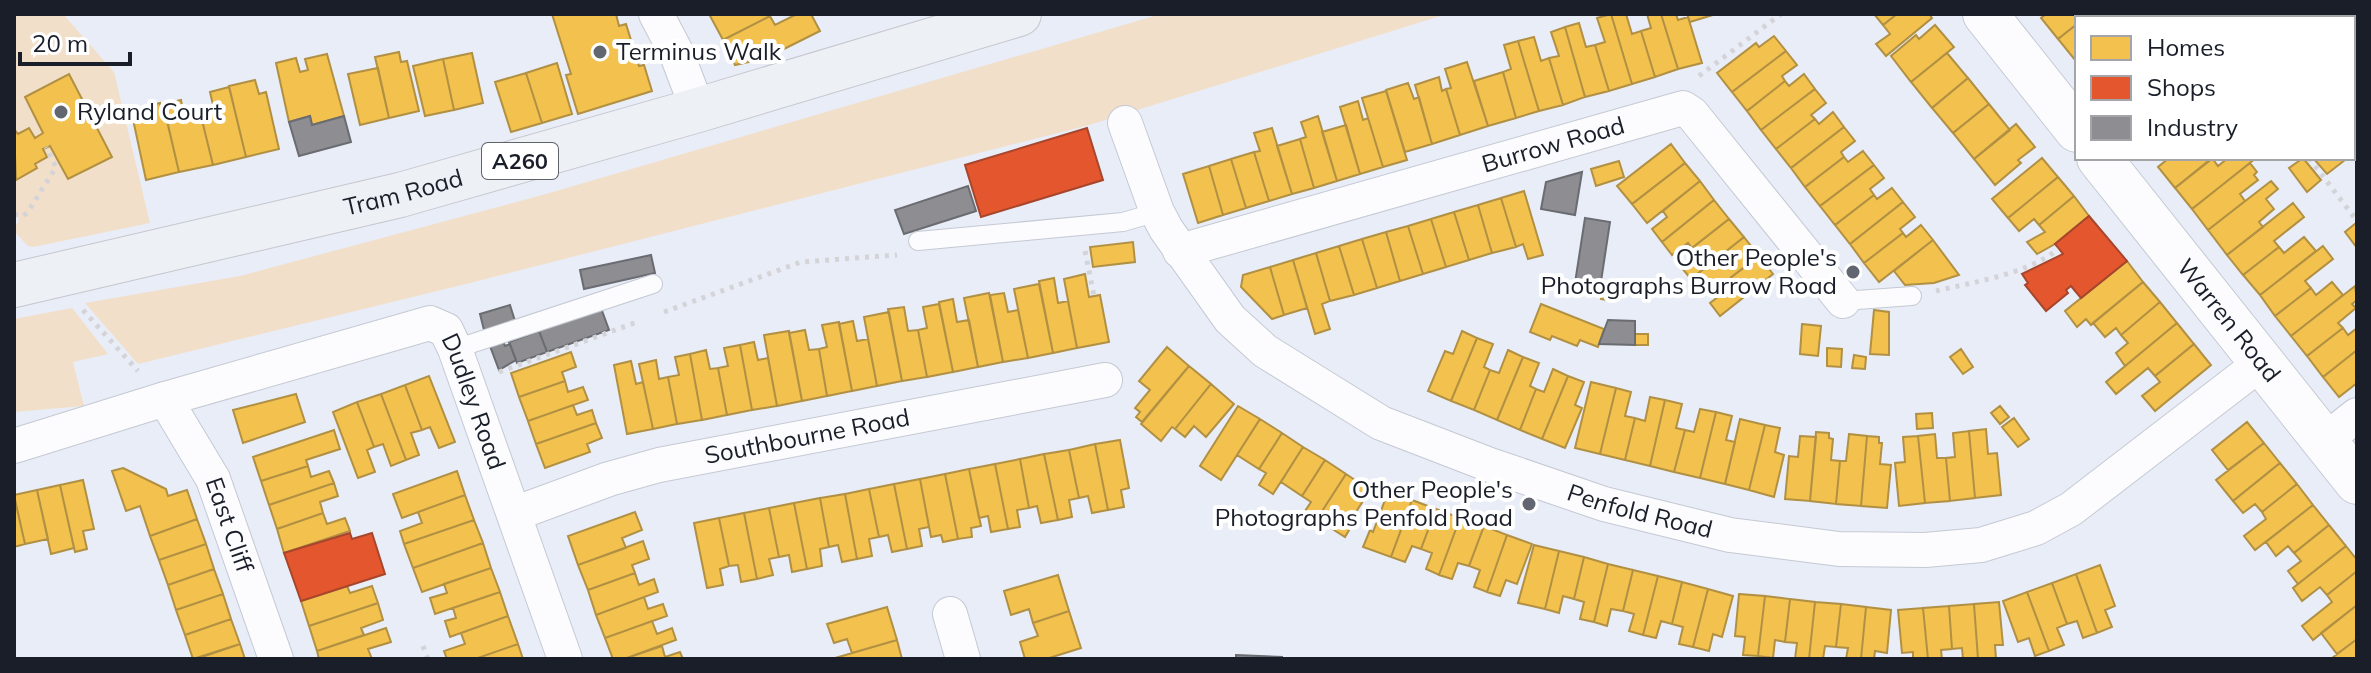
<svg xmlns="http://www.w3.org/2000/svg" width="2371" height="673" font-family="Mulish,sans-serif">
<style>
.green{fill:#f2dfca}
.homes{fill:#f2c14e;stroke:#b19043;stroke-width:2}
.shops{fill:#e4572e;stroke:#a7462c;stroke-width:2}
.industry{fill:#8d8d92;stroke:#6a6c72;stroke-width:2}
.lines{fill:none;stroke-linecap:round;stroke-linejoin:round}
.service-casing{stroke:#c4c9d3;stroke-width:20}
.minor-casing{stroke:#c4c9d3;stroke-width:36}
.tertiary-casing{stroke:#c4c9d3;stroke-width:46}
.primary-casing{stroke:#c5c7cd;stroke-width:46}
.path{stroke:#d4d4d8;stroke-width:5;stroke-dasharray:4 6;stroke-linecap:butt}
.service{stroke:#fcfcfe;stroke-width:18}
.minor{stroke:#fcfcfe;stroke-width:34}
.tertiary{stroke:#fcfcfe;stroke-width:44}
.primary{stroke:#edf0f5;stroke-width:44}
.poi-dot{fill:#616671;stroke:#fff;stroke-width:3}
.labels{text-anchor:middle;stroke-width:8;stroke-linejoin:round;paint-order:stroke}
.shield{fill:#fff;stroke:#5e6269;stroke-width:2}
.shield-label{font-size:22px;font-weight:bold;fill:#191e29}
.poi-label{font-size:24px;fill:#191e29;stroke:#fff;text-anchor:start}
.street-label{font-size:24px;fill:#191e29;stroke:#fff}
</style>
<rect width="100%" height="100%" fill="#e8edf7"/>
<!-- green -->
<path class="green" d="M14,14h49l51,58 36,151 -117,24 -5,-1 -14,-15v-7h3l2,-5 -5,-4z
M1161,14h286l-358,111 -619,158 -332,81 -53,-61 155,-27 306,-82z
M72,308l36,46 -35,8 11,44 -70,6v-93z"/>
<!-- homes -->
<path class="homes" d="M552,14h64l3,12 7,-2 13,42 5,-1 8,26 -74,23 -12,-39 5,-1z
M709,14h60l1,2 -47,24z
M797,14h14l9,17 -54,27 -31,7 -12,-25 47,-24 5,9z
M1611,14h15l6,20 9,-3 14,46 -23,7z
M1611,14l21,70 -23,7 -14,-46 10,-3 -8,-24z
M1647,14h14l17,55 -23,8 -14,-46 10,-3z
M1661,14h15l2,6 10,-3 14,46 -24,6z
M1687,14h29l-26,8z
M1874,14h23l-14,11z
M1897,14h32l3,4 -46,38 -10,-12 14,-10 -7,-9z
M2046,14h44l-5,4h-8v6l-19,15 -17,-21z
M2090,14h9l2,4 5,-4h28l-5,4h-44z
M1579,23l7,24 9,-2 14,46 -24,6 -20,-70z
M2077,24v35l-2,1 -17,-21z
M1935,25l19,22 -43,35 -20,-26 25,-21 3,4z
M1565,27l20,70 -22,8 -14,-47 10,-2 -8,-24z
M1774,36l12,15 -54,41 -15,-19 39,-30 3,4z
M1534,37l7,24 8,-3 14,47 -24,6 -21,-70z
M1518,41l21,70 -23,7 -13,-46 8,-3 -7,-24z
M1786,51l11,14 -15,11 3,5 -38,30 -15,-19z
M399,52l2,10 6,-1 12,50 -30,7 -14,-61z
M472,53l11,50 -29,7 -11,-51z
M1947,53l21,25 -36,30 -21,-26z
M327,54l17,62 -32,9 -2,-9 -21,6 -13,-59 20,-5 4,14 8,-2 -3,-11z
M443,59l11,51 -29,6 -12,-50z
M1467,62l21,64 -28,9 -14,-46 5,-1 -6,-19z
M557,63l15,51 -30,9 -16,-50z
M378,68l11,50 -29,7 -12,-51z
M1503,72l13,46 -28,8 -14,-45z
M526,73l16,50 -31,9 -16,-50z
M69,74l43,83 -44,22 -18,-33 -7,3 4,8 -12,7 2,4 -21,12 -2,-51 4,5 11,-6 6,10 8,-5 -18,-36z
M1804,74l11,15 -54,41 -14,-19 38,-30 4,5z
M1439,77l3,14 4,-2 14,46 -28,9 -17,-59z
M1968,78l21,26 -36,29 -21,-25z
M255,80l4,14 7,-2 13,57 -33,8 -17,-71z
M1408,83l6,16 5,-2 13,47 -27,8 -19,-62z
M229,87l17,70 -33,8 -14,-57 14,-3 -3,-13z
M1815,89l11,14 -15,12 4,4 -39,30 -15,-19z
M1386,91l21,69 -24,7 -21,-69z
M181,100l2,12 16,-4 14,57 -34,7 -16,-68z
M1358,101l5,19 5,-2 15,49 -23,7 -20,-67z
M160,103l3,14 3,-1 13,56 -33,8 -15,-70z
M1989,104l21,26 -36,29 -21,-26z
M1833,112l11,15 -53,41 -15,-19 39,-30 4,5z
M1318,116l19,65 -23,7 -14,-49 6,-2 -5,-15z
M2016,124l19,23 -17,13 3,3 -26,22 -21,-26z
M1346,125l14,49 -23,7 -15,-49z
M1844,127l11,14 -14,11 3,5 -39,30 -14,-19z
M1272,128l20,66 -23,7 -15,-49 6,-1 -6,-18z
M1300,139l14,49 -22,6 -15,-48z
M1671,144l14,19 -53,41 -15,-18z
M1863,151l11,14 -54,41 -15,-19 39,-30 4,5z
M1254,152l15,49 -23,7 -15,-49z
M2042,158l16,19 -50,41 -16,-19z
M2169,158h44l-38,30 -17,-21z
M2212,158l6,8 10,-8h28l-64,51 -17,-21z
M2303,158l18,22 -14,12 -18,-24z
M2313,158h30l2,2 -18,14z
M1231,159l15,49 -23,7 -14,-49z
M1619,161l5,16 -28,9 -5,-17z
M1685,163l15,18 -53,42 -15,-19z
M2250,163l7,9 -3,3 4,5 -18,14 5,7 -37,29 -16,-21z
M1874,165l10,13 -14,11 4,6 -39,30 -15,-19z
M1209,166l14,49 -25,8 -15,-49z
M2058,177l16,19 -35,29 -5,-6 -15,12 -11,-13z
M1700,181l14,19 -52,42 -10,-13 15,-12 -4,-6z
M2271,181l7,8 -12,10 8,10 -15,13 4,5 -36,28 -19,-25z
M1892,188l11,14 -53,42 -15,-19 39,-30 3,4z
M1524,191l19,64 -15,4 -5,-15 -7,3 -15,-49z
M2074,196l15,20 -34,28 -18,10 -10,-12 18,-10 -6,-7z
M1501,198l15,49 -24,6 -14,-48z
M1714,200l15,19 -37,29 -4,-5 -16,12 -10,-13z
M1903,202l12,15 -15,12 3,4 -39,30 -14,-19z
M2293,203l11,14 -30,24 5,6 -36,28 -16,-20z
M1478,205l14,48 -23,7 -15,-48z
M1454,212l15,48 -23,7 -15,-48z
M1431,219l15,48 -23,7 -15,-48z
M1729,219l15,18 -53,42 -10,-12 16,-13 -5,-6z
M2356,223l1,2v23l-12,-16z
M1921,225l12,15 -54,42 -15,-19 39,-30 3,4z
M1408,226l15,48 -23,7 -14,-49z
M1386,232l14,49 -23,7 -15,-49z
M1744,237l15,19 -38,29 -4,-5 -16,12 -10,-13z
M2304,237l12,14 -56,44 -17,-20 36,-28 5,6z
M1362,239l15,49 -23,7 -15,-49z
M1933,240l26,35 -25,8 -29,2 -11,-14z
M1133,242l2,20 -42,5 -3,-20z
M1339,246l15,49 -24,6 -14,-48z
M2323,246l10,13 -28,22 6,7 -36,28 -15,-21z
M1316,253l14,48 -8,3 8,25 -15,5 -22,-74z
M1759,256l14,18 -53,42 -10,-13 16,-12 -5,-6z
M1293,260l14,48 -23,7 -14,-48z
M2127,261l16,21 -52,43 -5,-6 -9,8 -12,-16z
M1270,267l14,48 -12,4 -31,-32 2,-12z
M1085,274l4,23 11,-2 9,47 -32,6 -13,-69z
M1054,278l4,25 10,-2 9,47 -24,5 -14,-72z
M2143,282l17,20 -39,33 -5,-7 -11,9 -12,-14z
M2332,282l11,13 -52,41 -16,-20 36,-28 5,7z
M1039,284l14,69 -25,5 -14,-69z
M2355,286l2,14 -5,4 4,4 -18,15 5,5 -36,28 -16,-20z
M1602,290l12,2 -2,9 -11,-2z
M989,293l14,69 -25,5 -14,-69z
M1004,293l4,19 10,-2 10,48 -25,4 -13,-67z
M953,299l4,23 12,-2 9,47 -25,5 -14,-70z
M2160,302l17,21 -52,43 -9,-13 12,-10 -7,-8z
M939,304l14,68 -26,5 -9,-47 9,-2 -4,-21z
M1541,304l63,25 -6,18 -18,-7 -3,6 -25,-10 -2,4 -20,-8z
M904,307l4,24 10,-1 9,47 -25,4 -14,-72z
M1874,310l15,2v43l-19,-1z
M889,312l13,69 -25,5 -13,-69z
M853,321l4,20 11,-2 9,47 -25,5 -13,-67z
M839,322l13,69 -25,5 -8,-47 8,-2 -5,-22z
M2177,323l17,21 -39,32 -7,-8 -32,26 -10,-12z
M1802,324l19,2 -3,30 -18,-2z
M2343,328l5,7 9,-7v22l-34,27 -16,-21z
M805,330l4,20 10,-1 8,47 -25,5 -13,-68z
M789,331l13,70 -25,5 -13,-71z
M1462,331l15,7 -26,63 -23,-10 17,-40 8,3z
M1635,334h13v11h-13z
M1477,338l16,6 -9,23 6,3 -16,40 -23,-9z
M754,342l4,18 10,-2 9,48 -25,4 -12,-65z
M2194,344l17,21 -56,46 -13,-15 18,-14 -5,-6z
M740,345l12,65 -25,5 -9,-47 10,-2 -4,-18z
M1167,347l22,19 -47,56 -6,-5 4,-5 -5,-4 15,-18 -11,-9z
M1827,348l15,1 -1,18 -14,-1z
M1961,349l12,18 -10,7 -13,-17z
M706,350l4,19 8,-1 9,47 -25,5 -12,-66z
M1508,350l15,7 -26,63 -23,-10 16,-40 9,3z
M2357,350v33l-18,14 -16,-20z
M571,352l5,15 -14,5 3,9 -46,16 -8,-24z
M690,354l12,66 -25,4 -9,-47 11,-2 -4,-18z
M1854,355l12,2 -1,12 -13,-1z
M1523,357l16,6 -9,23 6,3 -16,41 -23,-10z
M656,360l3,19 9,-2 9,47 -24,5 -14,-65z
M631,361l5,23 7,-2 10,47 -26,5 -13,-69z
M1189,366l22,18 -36,45 -3,-2 -11,14 -20,-17z
M1553,369l15,7 -26,63 -22,-9 16,-41 8,3z
M429,376l26,66 -16,6 -9,-21 -8,3 -17,-45z
M1568,376l16,6 -9,23 7,3 -17,40 -23,-9z
M565,381l3,11 15,-5 5,13 -60,21 -9,-24z
M1591,382l25,6 -16,66 -25,-6z
M1211,384l23,20 -28,33 -12,-11 -9,11 -10,-8z
M405,385l17,45 -11,3 8,22 -13,5 -25,-66z
M1616,388l15,4 -6,24 10,2 -10,42 -25,-6z
M296,394l9,28 -62,21 -10,-33z
M381,394l25,66 -15,6 -8,-22 -9,3 -17,-45z
M1650,397l15,3 -15,66 -25,-6 10,-42 10,3z
M1665,400l17,4 -6,24 9,2 -11,42 -24,-6z
M357,402l17,45 -7,3 8,22 -17,6 -25,-66z
M573,405l4,10 15,-5 4,13 -60,21 -8,-23z
M1238,406l22,13 -39,61 -21,-14z
M2000,406l9,11 -9,7 -9,-11z
M1700,409l16,3 -16,66 -26,-6 11,-42 9,2z
M1716,412l16,4 -6,24 9,2 -10,42 -25,-6z
M1932,413l1,15 -16,1 -1,-15z
M2014,418l15,21 -11,8 -16,-20z
M1260,419l22,14 -23,36 -22,-14z
M1740,419l25,6 -16,65 -24,-6z
M2247,422l17,21 -36,27 -16,-20z
M596,423l6,15 -15,6 3,8 -45,16 -9,-24z
M1765,425l15,3 -5,24 9,3 -10,42 -25,-7z
M1986,429l2,25 9,-1 4,42 -26,3 -6,-67z
M334,430l6,19 -34,11 2,6 -47,15 -8,-24z
M1969,431l6,67 -25,3 -4,-43 9,-1 -2,-24z
M1816,432l13,1v5l4,1 -2,21 9,1 -4,43 -26,-3z
M1282,433l21,14 -30,47 -14,-9 7,-12 -7,-4z
M1849,434l18,2 -6,70 -25,-2 4,-43h6z
M1935,434l2,24h9l4,43 -25,2 -7,-67z
M1800,436l16,1 -6,64 -25,-2 4,-43 9,1z
M1867,436l12,1v6h3l-2,21 11,1 -4,43 -26,-2z
M1918,436l7,67 -26,3 -4,-43 10,-1 -2,-25z
M1120,440l9,48 -8,2 3,17 -16,3 -13,-66z
M2264,443l16,20 -47,38 -17,-21z
M1095,444l13,66 -16,3 -4,-17 -9,2 -10,-48z
M1303,447l22,13 -23,36 -21,-14z
M1069,450l10,48 -10,2 3,17 -14,3 -14,-66z
M1044,454l14,66 -17,3 -4,-17 -8,2 -9,-49z
M1020,459l9,49 -12,2 3,17 -12,2 -13,-65z
M1325,460l21,14 -29,45 -12,-8 6,-9 -9,-6z
M2280,463l17,21 -35,28 -7,-8 -12,9 -10,-12z
M995,464l13,65 -17,3 -3,-16 -9,2 -10,-49z
M308,466l3,11 18,-6 5,12 -65,22 -8,-24z
M123,468l43,21 2,7 19,-6 10,29 -47,17 -10,-30 -14,5 -14,-40z
M969,469l12,57 -10,2 1,9 -14,2 -13,-65z
M457,471l8,24 -63,23 -9,-24z
M945,474l13,65 -15,3 -2,-7 -10,2 -11,-58z
M1346,474l24,16 -21,33 3,2 -7,12 -28,-18z
M920,479l9,48 -10,2 3,17 -15,3 -13,-65z
M83,480l11,49 -11,2 4,18 -12,3 -15,-67z
M334,483l4,13 -18,6 3,11 -46,16 -8,-24z
M894,484l13,65 -15,3 -4,-17 -9,2 -10,-48z
M2297,484l16,21 -58,45 -11,-14 22,-17 -4,-7z
M60,485l14,63 -23,6 -14,-64z
M869,489l10,48 -10,2 3,17 -15,3 -12,-65z
M37,490l11,49 -23,5 -11,-49z
M1388,492l24,8 -21,57 -28,-10 7,-17 3,2z
M845,494l12,65 -15,3 -4,-17 -9,2 -9,-49z
M465,495l9,25 -70,24 -4,-13 22,-8 -4,-11z
M14,496l11,48 -11,3z
M820,498l9,49 -9,2 2,17 -15,3 -13,-66z
M1412,500l24,9 -15,40 -9,-3 -7,16 -14,-5z
M794,503l13,66 -15,3 -3,-17 -10,2 -10,-49z
M2313,505l16,20 -35,28 -6,-7 -12,10 -10,-14z
M769,508l10,49 -10,2 4,16 -16,4 -13,-66z
M1436,509l24,9 -21,57 -13,-6 6,-16 -11,-4z
M635,512l7,18 -20,8 4,10 -48,17 -10,-29z
M323,513l4,11 18,-6 5,13 -66,22 -7,-24z
M744,513l13,66 -16,3 -3,-17 -9,1 -10,-48z
M719,518l10,48 -9,3 3,16 -16,3 -13,-65z
M1460,518l24,8 -15,40 -11,-3 -6,16 -13,-4z
M197,519l9,25 -47,16 -9,-24z
M474,520l9,23 -70,25 -9,-24z
M2329,525l17,21 -48,38 -10,-13 13,-10 -7,-8z
M1484,526l23,9 -20,57 -13,-5 6,-17 -11,-4z
M1507,535l25,9 -15,40 -11,-4 -6,16 -13,-4z
M643,541l6,18 -17,6 3,8 -47,17 -10,-25z
M483,543l8,25 -69,24 -9,-24z
M206,544l8,25 -46,16 -9,-25z
M1534,545l25,6 -14,58 -27,-6z
M2346,546l11,14v11l-30,24 -7,-8 -18,14 -9,-13z
M1559,551l25,6 -10,42 -11,-3 -4,17 -14,-4z
M1584,557l24,7 -14,58 -14,-3 4,-17 -10,-3z
M1608,564l25,6 -10,41 -12,-2 -4,17 -13,-4z
M2100,565l15,41 -10,4 7,17 -15,6 -21,-59z
M491,568l9,24 -65,22 -5,-16 17,-5 -3,-9z
M214,569l9,25 -47,16 -8,-25z
M1633,570l25,6 -15,59 -14,-4 5,-17 -11,-3z
M2357,571v34l-44,35 -11,-14 30,-24 -5,-7z
M635,573l4,12 15,-6 4,13 -62,23 -8,-25z
M2076,574l21,59 -14,5 -6,-17 -10,3 -15,-41z
M1058,575l11,36 -36,12 -4,-14 -18,6 -7,-24z
M1658,576l24,6 -10,42 -11,-3 -5,17 -13,-3z
M1682,582l26,7 -15,58 -14,-3 4,-17 -11,-3z
M2052,583l15,41 -10,4 7,17 -15,6 -22,-59z
M347,586l3,7 22,-7 6,17 -69,23 -8,-25z
M1708,589l25,7 -11,41 -9,-3 -4,17 -16,-4z
M500,592l8,24 -58,21 -5,-16 11,-3 -3,-10z
M2027,592l22,59 -14,5 -6,-18 -11,4 -15,-41z
M223,594l8,25 -46,16 -9,-25z
M1739,594l26,2 -7,60 -15,-1 2,-18 -10,-1z
M1765,596l25,3 -5,43 -10,-2 -2,18 -15,-2z
M644,597l4,12 15,-5 4,12 -62,22 -9,-23z
M1790,599l25,3 -6,57h-14l2,-16 -12,-1z
M1815,602l26,2 -5,43 -11,-1 -2,13h-14z
M1999,602l4,43h-8l1,14h-18l-4,-55z
M378,603l5,17 -22,8 3,7 -47,16 -8,-25z
M1841,604l25,3 -5,52h-15l2,-11 -12,-1z
M1974,604l4,55h-15l-1,-11 -10,1 -3,-43z
M2357,605v34l-20,15 -16,-21z
M1949,606l3,43 -11,1 1,9h-14l-5,-51z
M887,607l10,33 -45,13 -5,-14 -13,4 -7,-19z
M1866,607l25,3 -4,43 -12,-2 -1,8h-13z
M1923,608l5,51h-15v-7l-11,1 -4,-43z
M1069,611l12,37 -35,11h-21l-5,-17 18,-6 -5,-13z
M508,616l10,28 -43,15h-28l-3,-8 21,-7 -4,-11z
M231,619l9,25 -47,15 -8,-24z
M652,621l5,13 15,-6 4,12 -52,19h-11l-8,-21z
M386,628l5,14 -23,7 4,10h-53l-2,-8z
M2357,639v20h-24l-1,-1z
M897,640l5,19h-67v-1z
M240,644l5,15h-49z
M518,644l5,15h-48z
M662,646l3,11 15,-5 3,7h-59z"/>
<!-- shops -->
<path class="shops" d="M1087,128l16,52 -122,37 -16,-52z
M2089,216l38,45 -46,37 -10,-12 -5,4 2,3 -22,18 -21,-26 3,-2 -6,-9 41,-20 -8,-10z
M350,533l2,6 20,-6 13,41 -84,27 -17,-48z"/>
<!-- industry -->
<path class="industry" d="M2269,14h88v95l-4,3v-94h-81z
M310,116l2,9 32,-9 7,26 -52,14 -10,-34z
M1582,172l-7,43 -34,-6 5,-27z
M968,186l8,25 -72,23 -9,-24z
M1585,218l25,4 -10,66 -25,-5z
M651,255l4,18 -71,16 -4,-19z
M510,305l5,16 -31,9 -4,-16z
M601,308l8,22 -62,22 -8,-21z
M1608,320l27,1v24l-36,-1z
M539,331l8,21 -30,11 -8,-21z
M503,341l2,5 5,-2 6,16 -17,10 -9,-24z
M1236,655l46,2v2h-46z"/>
<g class="lines">
<defs>
<path id="service" d="M918,241l205,-19 34,-10
M1843,301l69,-5
M455,349l198,-65"/>
<g id="minor">
<path d="M656,14l20,38 22,58"/>
<path id="s1" d="M1125,123l32,89 9,17 64,90 35,32 116,72 109,42 114,39 126,31 109,14 86,1 56,-5 55,-17 35,-19 190,-146"/>
<path id="s2" d="M1180,251l503,-143 9,6 151,187"/>
<path id="s3" d="M165,399l48,80 63,180"/>
<path d="M2324,441l33,-26"/>
<path id="s4" d="M14,446l151,-47 265,-76 16,7 9,19 110,310"/>
<path id="s5" d="M514,514l95,-35 50,-14 446,-85"/>
<path d="M950,614l13,45"/>
</g>
<g id="tertiary">
<path d="M1985,14l92,116"/>
<path id="s6" d="M2099,158l258,324"/>
</g>
<g id="primary">
<path id="s7" d="M14,285l386,-90 298,-85 321,-96"/>
</g>
</defs>
<!-- service casing -->
<use href="#service" class="service-casing"/>
<!-- minor casing -->
<use href="#minor" class="minor-casing"/>
<!-- tertiary casing -->
<use href="#tertiary" class="tertiary-casing"/>
<!-- primary casing -->
<use href="#primary" class="primary-casing"/>
<!-- path -->
<path class="path" d="M1699,76l82,-62
M2309,158l48,63
M14,214l9,2 5,-4 28,-45 -10,-20
M1085,251l9,45
M1936,291c38,-9 92,-17 122,-42
M83,310l55,61
M664,312l137,-50 96,-7
M499,372l141,-51
M423,646l5,13"/>
<!-- service -->
<use href="#service" class="service"/>
<!-- minor -->
<use href="#minor" class="minor"/>
<!-- tertiary -->
<use href="#tertiary" class="tertiary"/>
<!-- primary -->
<use href="#primary" class="primary"/>
</g>
<!-- markers -->
<g class="poi-dot">
<circle cx="600" cy="52" r="8"/>
<circle cx="61" cy="112" r="8"/>
<circle cx="1853" cy="272" r="8"/>
<circle cx="1529" cy="504" r="8"/>
</g>
<g class="labels">
<!-- shield labels -->
<rect class="shield" x="482" y="143" width="76" height="36" rx="6"/>
<g class="shield-label">
<text x="520" y="169">A260</text>
</g>
<!-- poi labels -->
<g class="poi-label">
<text x="616" y="60">Terminus Walk</text>
<text x="77" y="120">Ryland Court</text>
<text x="1837" y="266" text-anchor="end">Other People's<tspan x="1837" dy="28">Photographs Burrow Road</tspan></text>
<text x="1513" y="498" text-anchor="end">Other People's<tspan x="1513" dy="28">Photographs Penfold Road</tspan></text>
</g>
<!-- street labels -->
<g class="street-label">
<text dy="8" stroke="none"><textPath href="#s2" startOffset="388">Burrow Road</textPath></text>
<text dy="8" stroke="none"><textPath href="#s7" startOffset="400">Tram Road</textPath></text>
<text dy="8" stroke="none"><textPath href="#s6" startOffset="208">Warren Road</textPath></text>
<text dy="8" stroke="none"><textPath href="#s4" startOffset="528">Dudley Road</textPath></text>
<text dy="8" stroke="none"><textPath href="#s5" startOffset="304">Southbourne Road</textPath></text>
<text dy="8" stroke="none"><textPath href="#s1" startOffset="682">Penfold Road</textPath></text>
<text dy="8" stroke="none"><textPath href="#s3" startOffset="142">East Cliff</textPath></text>
</g>
</g>
<!-- border -->
<rect width="2371" height="673" fill="none" stroke="#191e29" stroke-width="32"/>
<!-- legend -->
<rect x="2075" y="16" width="280" height="144" fill="#ffffff" stroke="#a3a5a9" stroke-width="2"/>
<rect x="2091" y="36" width="40" height="24" fill="#f2c14e" stroke="#a3a5a9" stroke-width="2"/>
<text x="2147" y="56" font-size="24" fill="#191e29">Homes</text>
<rect x="2091" y="76" width="40" height="24" fill="#e4572e" stroke="#a3a5a9" stroke-width="2"/>
<text x="2147" y="96" font-size="24" fill="#191e29">Shops</text>
<rect x="2091" y="116" width="40" height="24" fill="#8d8d92" stroke="#a3a5a9" stroke-width="2"/>
<text x="2147" y="136" font-size="24" fill="#191e29">Industry</text>
<!-- scale -->
<path d="M20 52v12h110v-12" fill="none" stroke="#191e29" stroke-width="4"/>
<text x="32" y="52" font-size="24" fill="#191e29" stroke="#ffffff" stroke-width="6" paint-order="stroke">20 m</text>
</svg>
